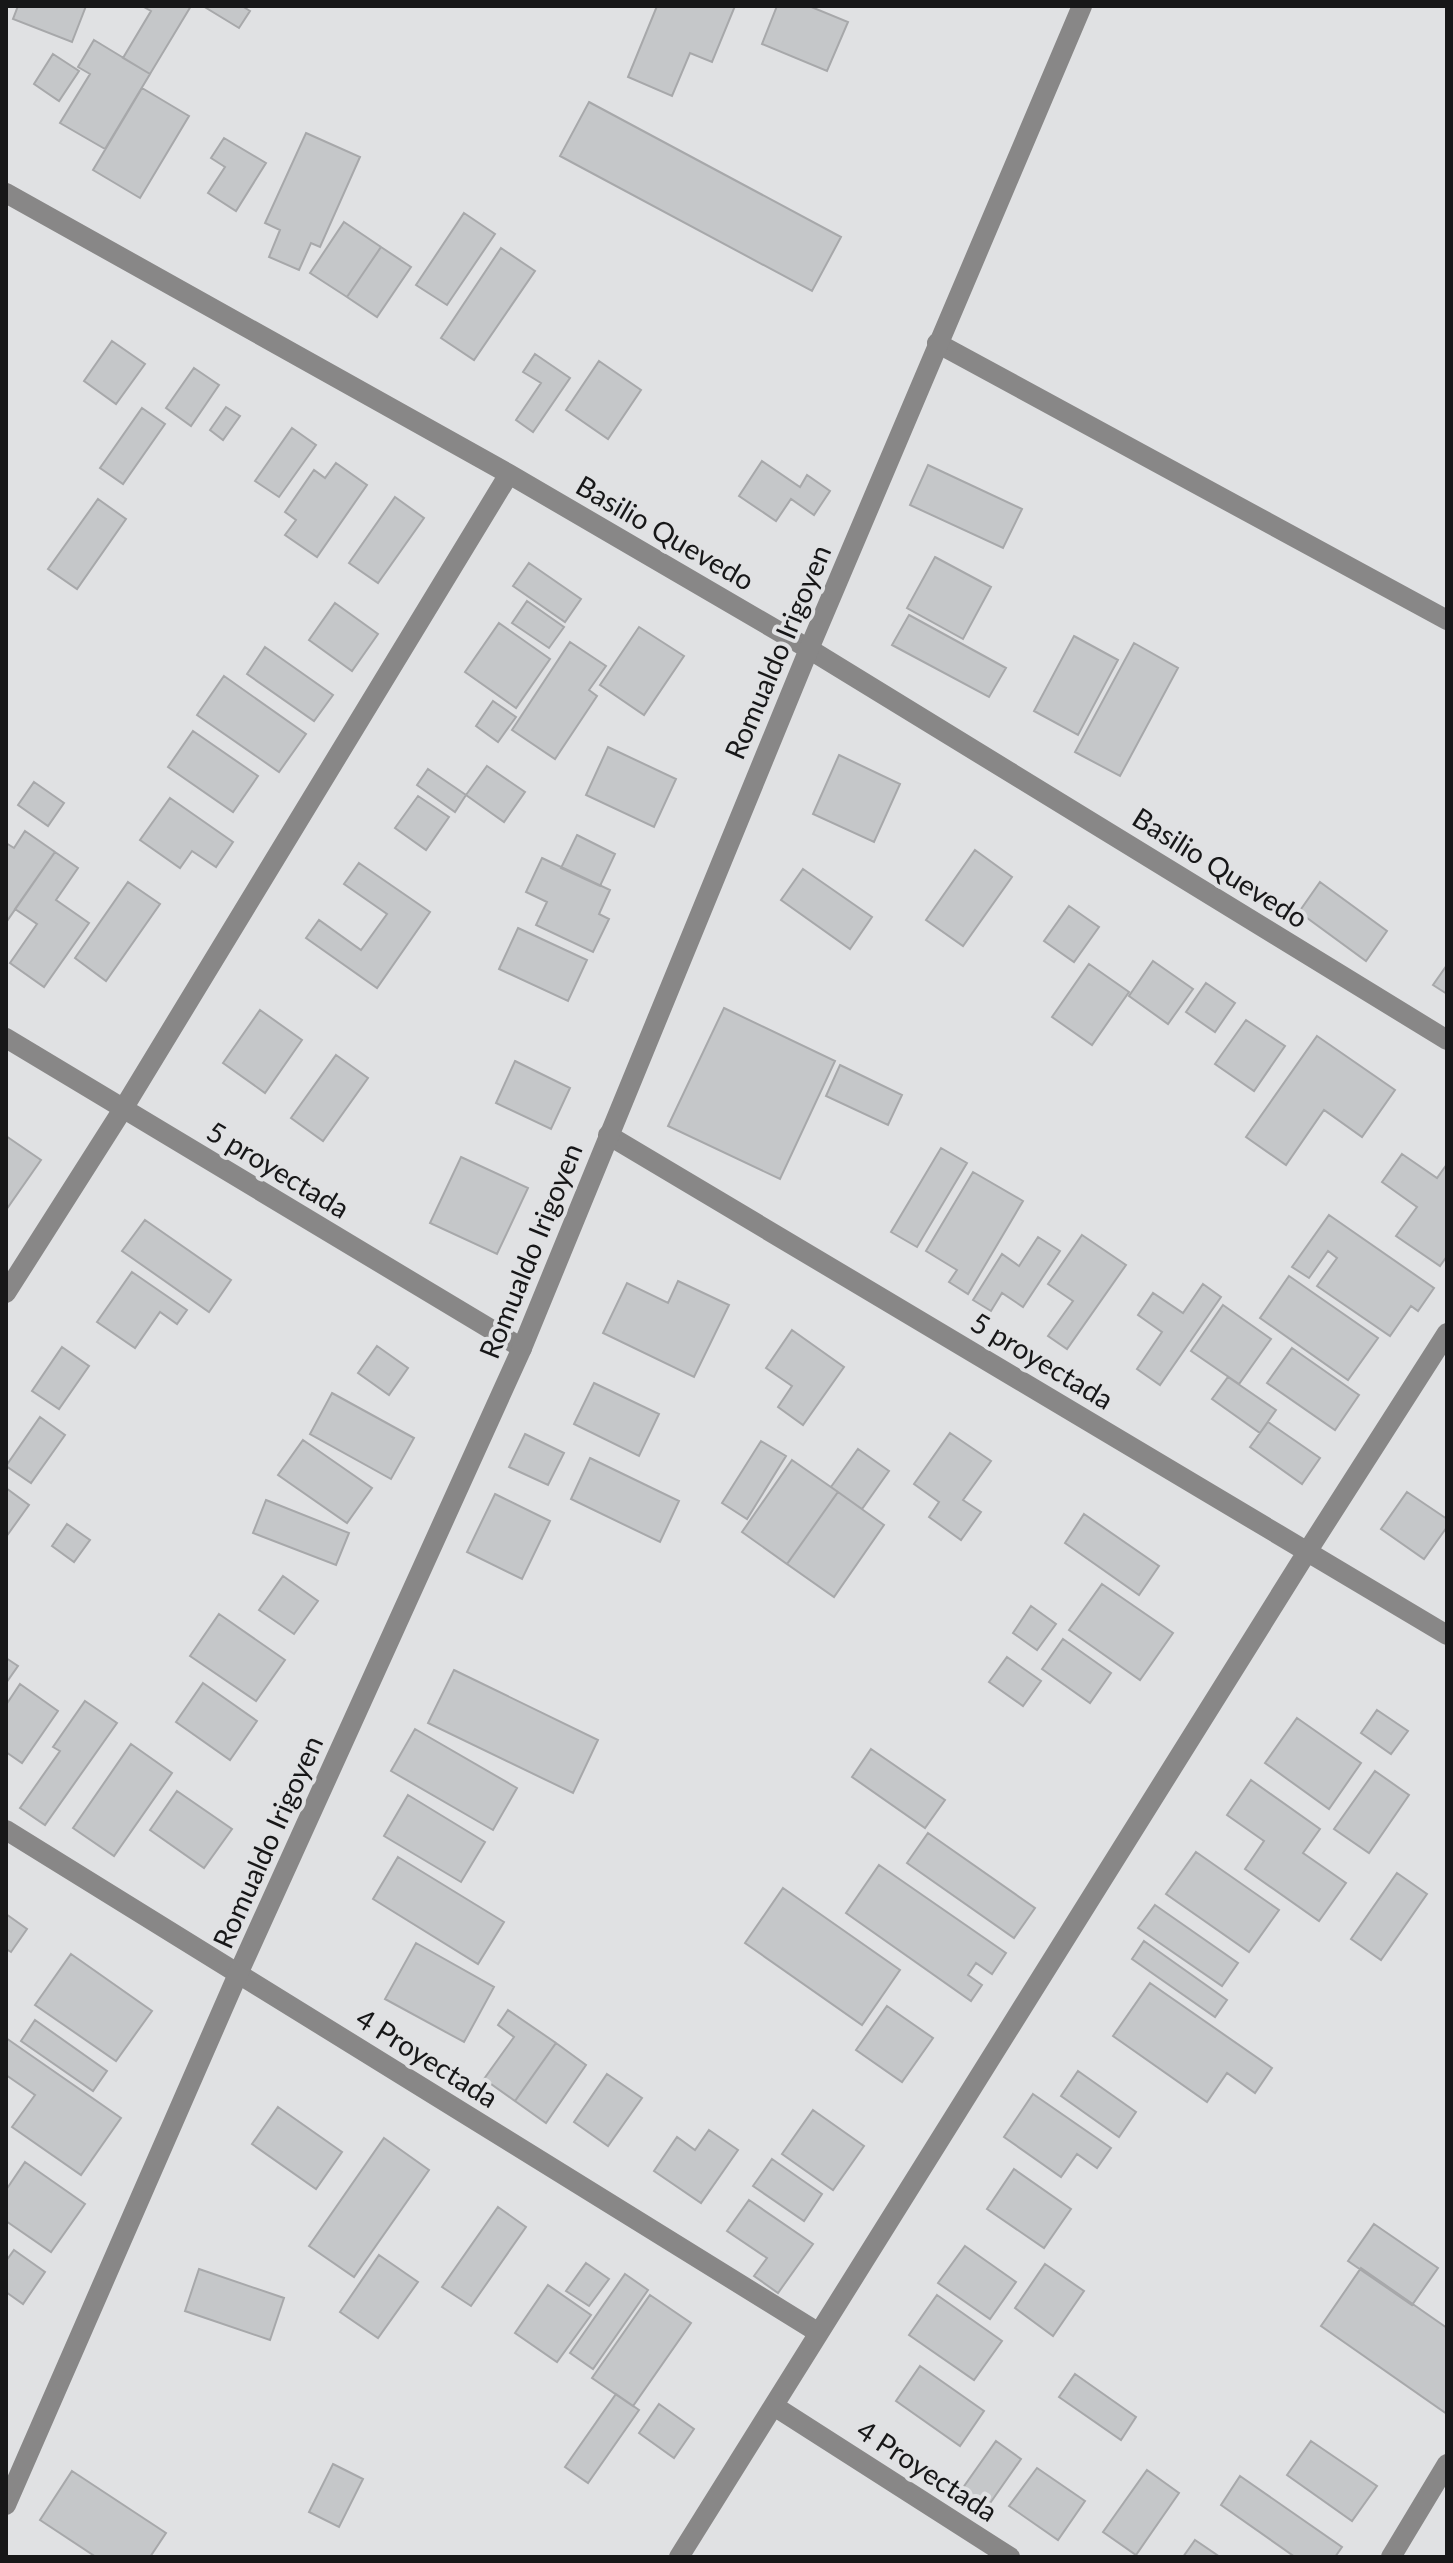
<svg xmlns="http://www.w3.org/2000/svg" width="1453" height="2563" font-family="Lato,sans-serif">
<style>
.building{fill:#c5c7c9;stroke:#a7a8aa;stroke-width:2}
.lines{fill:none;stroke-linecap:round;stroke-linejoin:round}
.minor{stroke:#888787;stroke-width:20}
.tertiary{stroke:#888787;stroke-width:20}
.labels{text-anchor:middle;stroke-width:8;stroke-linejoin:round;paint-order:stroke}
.street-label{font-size:28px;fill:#171718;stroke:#e0e1e3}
</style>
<rect width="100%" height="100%" fill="#e0e1e3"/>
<!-- building -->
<path class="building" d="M18,6h68l-14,36 -59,-23z
M142,6h49l-41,68 -27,-16 28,-47z
M203,6h39l8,5 -11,17z
M657,6h78l-23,56 -22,-9 -18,43 -44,-19z
M777,6h32l39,16 -21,49 -65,-27z
M94,40l56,34 -45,75 -45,-26 30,-49 -12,-7z
M53,54l26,17 -20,30 -25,-17z
M142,88l47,28 -49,82 -47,-28z
M589,102l252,135 -29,54 -252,-135z
M306,133l54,24 -40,90 -9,-4 -12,27 -30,-13 11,-27 -15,-7z
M224,138l42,25 -30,48 -28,-18 17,-26 -14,-9z
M464,213l31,21 -48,71 -31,-20z
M344,222l37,25 -34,50 -37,-24z
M381,247l30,20 -34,50 -30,-20z
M501,248l34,23 -61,89 -33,-22z
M112,341l33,23 -29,40 -32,-23z
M535,354l35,24 -37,54 -17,-12 25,-37 -18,-11z
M599,361l42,29 -33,49 -42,-29z
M194,368l25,17 -28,41 -25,-18z
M226,407l14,9 -17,24 -13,-10z
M142,408l23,16 -42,60 -23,-16z
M292,428l24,17 -37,52 -24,-16z
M762,461l38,26 7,-12 23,16 -16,24 -23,-16 -15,22 -37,-25z
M336,463l31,22 -50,72 -32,-22 11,-15 -11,-8 29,-42 11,8z
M928,465l94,44 -19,39 -93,-43z
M395,497l29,21 -46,65 -29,-20z
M98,499l28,20 -49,70 -29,-20z
M935,557l56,30 -28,52 -56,-31z
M529,563l52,36 -16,23 -52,-36z
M527,601l37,26 -15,21 -37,-25z
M335,603l43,31 -26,37 -43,-31z
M909,615l97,53 -17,29 -97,-52z
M499,623l51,36 -34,49 -51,-36z
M639,627l45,29 -40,59 -44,-30z
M1074,636l44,24 -40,75 -44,-24z
M570,642l36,24 -17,24 8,6 -42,63 -43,-29z
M1134,643l44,25 -58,108 -45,-24z
M265,647l68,48 -19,26 -67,-47z
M224,676l82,58 -27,38 -82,-57z
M493,701l23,16 -18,25 -22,-16z
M193,731l65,45 -25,36 -65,-45z
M608,747l68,32 -22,48 -68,-32z
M839,755l61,29 -26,58 -61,-28z
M487,766l38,26 -21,30 -38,-27z
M428,769l38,26 -11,17 -38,-27z
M34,782l30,21 -16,23 -30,-21z
M418,796l31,21 -23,33 -31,-22z
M170,798l63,44 -17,25 -24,-16 -12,17 -40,-28z
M25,831l30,21 -48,69 -1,-78 8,5z
M577,835l38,19 -15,32 -39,-18z
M975,850l37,27 -49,69 -37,-26z
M55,852l23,16 -22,32 33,23 -45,64 -34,-24 27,-39 -22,-15z
M542,858l68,32 -11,24 10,5 -16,33 -57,-27 11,-23 -21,-10z
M359,863l71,49 -53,76 -71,-50 13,-18 42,30 26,-36 -43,-30z
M803,869l69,48 -22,32 -69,-49z
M128,882l32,22 -54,77 -31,-23z
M1320,882l67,49 -21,30 -67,-49z
M1069,906l30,21 -25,35 -30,-21z
M518,928l69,32 -19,41 -69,-32z
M1153,961l40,28 -25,35 -39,-28z
M1089,964l40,28 -37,53 -40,-28z
M1447,965v29l-14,-9z
M1206,983l29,20 -20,29 -29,-20z
M724,1008l111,53 -55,118 -112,-53z
M260,1010l42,30 -37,53 -42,-30z
M1246,1020l39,26 -31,45 -39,-27z
M1317,1036l78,54 -33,47 -38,-27 -38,55 -40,-28z
M336,1055l32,23 -45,63 -32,-23z
M515,1061l55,27 -19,41 -55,-26z
M840,1065l62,30 -14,30 -62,-29z
M6,1136l35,24 -35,50z
M941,1148l26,15 -50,84 -26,-15z
M1402,1154l35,24 10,-14v92l-7,10 -44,-30 21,-29 -35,-25z
M461,1157l67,31 -31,66 -67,-31z
M973,1172l50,29 -55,93 -19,-12 8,-12 -31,-19z
M1329,1215l105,73 -16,23 -7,-5 -21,30 -73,-50 20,-28 -9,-7 -19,27 -17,-11z
M145,1220l86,60 -22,32 -87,-61z
M1082,1235l44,30 -59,84 -19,-13 25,-35 -25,-17z
M1038,1237l22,14 -37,56 -21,-14 -11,18 -18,-11 29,-46 17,12z
M132,1272l55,38 -10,14 -17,-12 -25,36 -38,-26z
M1289,1276l89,62 -30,42 -88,-62z
M678,1281l51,24 -35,72 -91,-44 24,-50 41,20z
M1203,1284l18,13 -61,88 -23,-16 25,-37 -24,-17 15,-22 30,20z
M1223,1305l48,34 -32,45 -48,-33z
M792,1330l52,37 -41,58 -25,-18 14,-21 -26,-18z
M377,1346l31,22 -19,27 -31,-22z
M62,1347l27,19 -30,43 -27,-18z
M1292,1348l67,47 -24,35 -68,-47z
M1228,1377l48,33 -16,23 -48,-34z
M594,1383l65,31 -20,42 -65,-32z
M332,1393l82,45 -23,41 -81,-45z
M40,1417l25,18 -34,48 -25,-17z
M1268,1422l52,36 -18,26 -52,-37z
M950,1433l41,28 -28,39 18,12 -20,28 -32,-23 10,-15 -25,-18z
M525,1434l39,19 -16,32 -39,-18z
M303,1440l69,48 -25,35 -69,-48z
M761,1441l25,15 -39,63 -25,-16z
M858,1449l31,22 -27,38 -31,-22z
M590,1458l89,43 -19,41 -89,-43z
M792,1460l46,32 -51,72 -45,-32z
M6,1488l23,17 -23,32z
M838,1492l46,33 -50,72 -47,-33z
M1407,1492l40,27v8l-23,32 -43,-30z
M495,1494l55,27 -28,58 -55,-27z
M266,1500l83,33 -13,32 -83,-32z
M1084,1514l75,52 -20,29 -74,-52z
M67,1524l23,16 -16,22 -22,-16z
M283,1576l35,25 -24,33 -35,-24z
M1102,1584l71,49 -33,47 -71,-50z
M1031,1606l25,18 -19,26 -24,-17z
M219,1614l66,46 -29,41 -66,-45z
M1063,1639l48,34 -21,30 -48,-34z
M1007,1657l34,24 -18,25 -34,-24z
M6,1658l12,8 -12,17z
M454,1670l144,70 -25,53 -145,-70z
M203,1683l54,38 -27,39 -54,-38z
M20,1684l38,27 -36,52 -16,-11v-47z
M85,1701l32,22 -72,102 -25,-17 40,-57 -7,-4z
M1377,1710l31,21 -17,23 -30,-21z
M1297,1718l64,45 -32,46 -64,-46z
M415,1729l102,59 -24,42 -102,-59z
M131,1744l41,29 -58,83 -41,-28z
M871,1749l74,51 -20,28 -73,-51z
M1375,1771l34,24 -40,58 -35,-24z
M1251,1780l69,49 -17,24 43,30 -27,38 -74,-52 19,-28 -37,-26z
M177,1791l55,38 -28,39 -54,-38z
M408,1795l77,47 -24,40 -77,-46z
M928,1833l107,75 -21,30 -107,-75z
M1196,1852l83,58 -30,42 -83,-58z
M398,1857l106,65 -26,42 -105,-65z
M879,1865l127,88 -14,21 -16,-11 -8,12 14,10 -11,16 -125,-88z
M1397,1873l30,21 -46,66 -30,-21z
M783,1888l117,82 -38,55 -117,-82z
M1155,1905l83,58 -16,23 -84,-58z
M6,1914l21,15 -16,23 -5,-3z
M1144,1941l83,59 -12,17 -83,-58z
M416,1943l78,44 -30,55 -79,-43z
M71,1954l81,57 -36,50 -81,-56z
M1150,1983l122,85 -17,25 -28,-20 -20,29 -94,-66z
M887,2006l46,32 -31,44 -46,-32z
M508,2010l48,33 -41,58 -31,-22 30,-42 -16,-12z
M35,2020l72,51 -14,20 -72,-50z
M6,2038l115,80 -40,57 -69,-48 23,-32 -29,-20z
M556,2043l30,22 -40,58 -31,-22z
M1078,2071l58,41 -17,25 -58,-41z
M607,2074l35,24 -34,48 -34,-24z
M1033,2094l78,54 -14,20 -20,-14 -16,23 -57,-40z
M278,2107l64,45 -26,37 -64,-45z
M813,2110l51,36 -31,44 -51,-36z
M709,2130l29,20 -37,53 -47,-32 23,-34 18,13z
M384,2138l45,32 -75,107 -45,-31z
M772,2159l50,35 -18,27 -51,-35z
M25,2162l60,42 -34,48 -45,-31v-31z
M1014,2169l57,40 -27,39 -57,-39z
M749,2200l64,44 -35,49 -24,-17 13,-18 -40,-27z
M498,2207l28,20 -55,79 -29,-19z
M1374,2224l64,44 -26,37 -64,-44z
M965,2246l51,36 -26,37 -52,-36z
M14,2250l31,22 -22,32 -17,-12v-31z
M379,2255l39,27 -40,56 -38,-26z
M586,2263l23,16 -20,27 -23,-15z
M1045,2264l39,27 -31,45 -38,-28z
M1361,2268l86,60v86l-126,-88z
M199,2269l85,29 -14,42 -85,-29z
M625,2274l23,16 -55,79 -23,-16z
M548,2285l43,30 -34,47 -42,-29z
M650,2295l41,28 -58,83 -41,-28z
M937,2295l65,46 -28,39 -65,-45z
M920,2366l64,45 -24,35 -64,-45z
M1075,2374l61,43 -15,23 -62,-43z
M616,2394l23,16 -51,73 -23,-16z
M659,2404l35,25 -20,29 -35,-25z
M996,2441l25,18 -35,50 -26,-17z
M1311,2441l66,45 -25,35 -65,-46z
M333,2464l30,15 -24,48 -30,-15z
M1037,2468l48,33 -27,39 -49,-34z
M1147,2470l32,23 -43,62 -33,-23z
M72,2471l94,62 -16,24h-54l-56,-37z
M1240,2476l102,71 -7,10h-40l-74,-52z
M1195,2540l25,17h-37z"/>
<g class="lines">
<!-- minor -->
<path class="minor" d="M6,193l503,281 300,175 638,391
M937,343l510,277
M6,1038l516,310
M608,1135l839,500
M6,1293l117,-184 386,-635
M6,1830l813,503
M774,2406l236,151
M679,2557l628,-1005 140,-219
M1391,2557l56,-93"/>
<!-- tertiary -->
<path class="tertiary" d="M6,2505l232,-531 284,-626 287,-699 273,-643"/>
</g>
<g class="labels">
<!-- street labels -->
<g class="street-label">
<text transform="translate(665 533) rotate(30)" y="10">Basilio Quevedo</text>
<text transform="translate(778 652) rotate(-67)" y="10">Romualdo Irigoyen</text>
<text transform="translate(1220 868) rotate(32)" y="10">Basilio Quevedo</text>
<text transform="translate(278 1170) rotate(31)" y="10">5 proyectada</text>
<text transform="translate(531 1251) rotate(-68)" y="10">Romualdo Irigoyen</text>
<text transform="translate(1042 1361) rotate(31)" y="10">5 proyectada</text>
<text transform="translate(268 1842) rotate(-66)" y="10">Romualdo Irigoyen</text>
<text transform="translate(427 2058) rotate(32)" y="10">4 Proyectada</text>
<text transform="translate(927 2471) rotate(33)" y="10">4 Proyectada</text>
</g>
</g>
<!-- border -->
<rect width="1453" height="2563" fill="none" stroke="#171718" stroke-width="16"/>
</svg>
